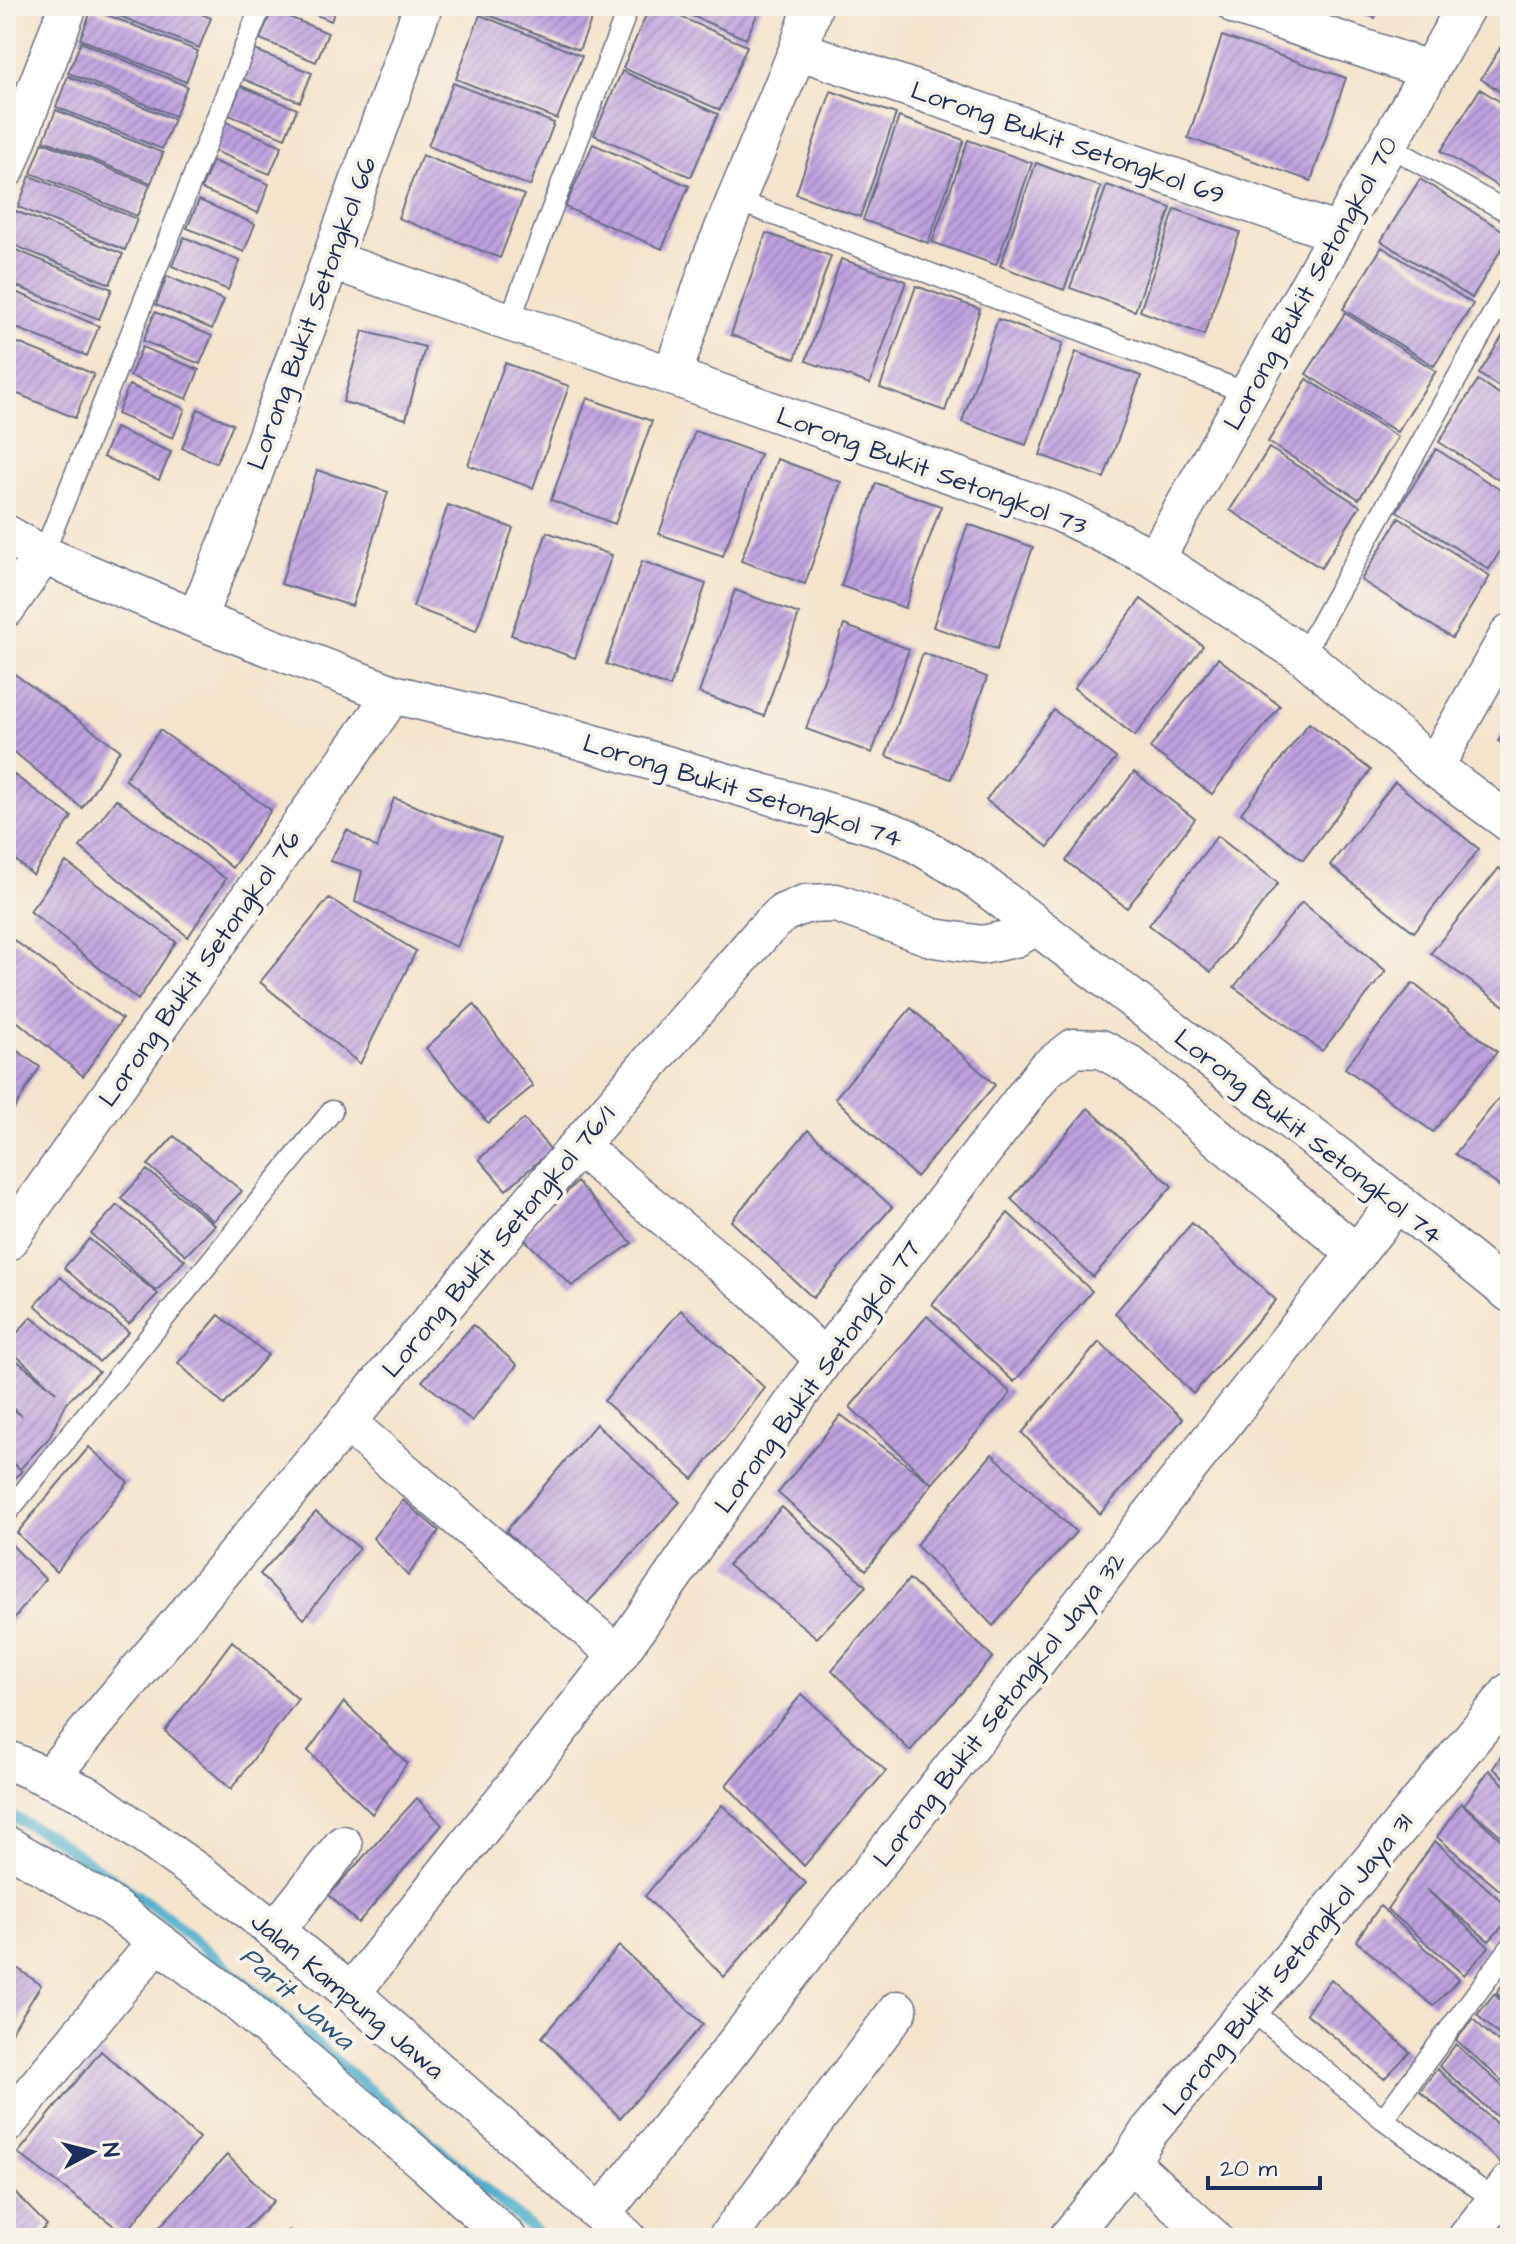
<svg xmlns="http://www.w3.org/2000/svg" width="1516" height="2244" font-family="'Architects Daughter',sans-serif">
<style>
.lines{fill:none;stroke-linecap:round;stroke-linejoin:round}
.stream{stroke:#4fb0ce;stroke-width:11}
.building{fill:url(#building-hatch)}
.lane-casing{stroke:#676e84;stroke-width:23}
.street-casing{stroke:#676e84;stroke-width:41}
.lane{stroke:#fff;stroke-width:20}
.street{stroke:#fff;stroke-width:38}
.labels{text-anchor:middle;stroke-width:8;stroke-linejoin:round;paint-order:stroke}
.street-label{font-size:26px;fill:#1b2f5e;stroke:#f7f3e8}
.water-label{font-size:28px;font-style:italic;fill:#2b5680;stroke:#f7f3e8}
</style>
<defs>
<pattern id="building-hatch" width="6" height="6" patternUnits="userSpaceOnUse" patternTransform="scale(2)"><rect width="6" height="6" fill="#bea0df"/><path d="M-1 1l2-2M0 6l6-6M5 7l2-2" fill="none" stroke="#9a83b8"/></pattern>
</defs>
<rect width="100%" height="100%" fill="#f7f3e8"/>
<filter id="ink" filterUnits="userSpaceOnUse"><feTurbulence type="fractalNoise" baseFrequency=".0125" numOctaves="2"/><feDisplacementMap in="SourceGraphic" scale="16" xChannelSelector="R" yChannelSelector="G"/><feConvolveMatrix kernelMatrix="1 2 1 2 8 2 1 2 1" color-interpolation-filters="sRGB"/></filter>
<filter id="wash" filterUnits="userSpaceOnUse"><feTurbulence type="fractalNoise" baseFrequency=".006" numOctaves="4" result="noise"/><feDisplacementMap in="SourceGraphic" scale="32" xChannelSelector="R" yChannelSelector="G"/><feGaussianBlur stdDeviation="1.8" result="paint"/><feColorMatrix in="noise" values="0 0 0 0 0 0 0 0 0 0 0 0 0 0 0 0 0 1.4 0 .05"/><feComposite in="paint" operator="in"/></filter>
<g filter="url(#wash)">
<rect width="100%" height="100%" fill="#f5e4cc"/>
<g class="lines">
<!-- stream -->
<path class="stream" d="M6,1813l46,24 112,77 379,324"/>
</g>
<g id="blocks">
<!-- building -->
<path class="building" d="M95,6h87l29,12 -12,30z
M192,6h21l-3,8z
M295,6h42l-6,15z
M480,6h117l-18,44 -101,-39z
M650,6h6l91,40 -27,64 -97,-42z
M669,6h92l-15,33z
M1344,6h35l-4,12z
M92,9l106,42 -12,31 -106,-43z
M272,10l56,23 -12,29 -56,-23z
M480,15l102,41 -25,63 -101,-40z
M1510,32v66l-29,-19z
M1222,36l124,42 -35,103 -123,-43z
M81,42l106,44 -12,30 -107,-43z
M255,50l57,23 -12,29 -57,-23z
M622,71l96,43 -27,63 -97,-42z
M68,76l106,43 -12,30 -106,-42z
M453,83l101,40 -24,63 -102,-40z
M241,86l56,23 -12,29 -56,-23z
M1480,89l30,19v86l-69,-43z
M831,91l65,23 -36,103 -64,-23z
M56,110l107,43 -12,30 -107,-43z
M899,117l65,23 -36,103 -65,-23z
M226,122l56,24 -12,28 -56,-23z
M968,140l64,23 -36,102 -64,-23z
M43,142l107,43 -13,31 -106,-43z
M593,144l96,42 -27,63 -97,-42z
M422,155l102,40 -24,63 -102,-40z
M213,161l56,23 -11,29 -57,-24z
M1036,163l65,24 -37,103 -64,-24z
M30,176l107,43 -12,31 -107,-43z
M1420,179l90,56 -38,63 -91,-57z
M1107,185l64,23 -36,103 -65,-23z
M199,200l56,24 -11,28 -57,-24z
M1175,209l65,23 -36,103 -64,-24z
M16,211l107,43 -13,30 -104,-42z
M766,233l65,23 -36,103 -64,-24z
M184,237l56,24 -12,29 -56,-24z
M6,246l106,43 -13,30 -93,-37z
M1382,247l91,57 -39,62 -91,-57z
M841,259l65,22 -36,103 -64,-23z
M167,276l57,24 -12,29 -56,-24z
M916,286l64,23 -35,102 -65,-23z
M6,288l93,38 -12,30 -81,-32z
M155,312l57,24 -12,28 -57,-23z
M1345,313l91,58 -39,61 -91,-58z
M998,319l65,24 -37,102 -64,-23z
M1510,324v70l-31,-20z
M363,331l62,16 -19,72 -63,-17z
M6,338l88,36 -19,44 -69,-29z
M142,347l57,23 -12,29 -57,-23z
M1076,352l65,24 -37,102 -64,-23z
M505,363l64,23 -36,102 -65,-23z
M1307,379l91,58 -39,62 -91,-57z
M1478,380l32,21v86l-71,-45z
M129,385l56,24 -12,29 -56,-24z
M587,398l65,23 -37,103 -64,-24z
M198,409l35,15 -17,39 -34,-15z
M115,428l56,24 -12,28 -56,-23z
M695,431l65,23 -37,102 -64,-22z
M1269,448l91,58 -39,62 -91,-58z
M1436,449l74,47v39l-21,34 -92,-58z
M777,459l64,23 -36,102 -64,-23z
M317,470l71,22 -36,114 -71,-22z
M876,483l65,23 -36,102 -64,-22z
M448,505l65,23 -37,103 -63,-24z
M1399,518l91,58 -38,62 -91,-58z
M968,524l65,23 -36,102 -64,-22z
M547,532l65,23 -37,103 -64,-23z
M642,561l64,23 -36,103 -64,-23z
M735,590l64,24 -35,102 -65,-23z
M1141,599l62,47 -68,90 -61,-48z
M844,625l65,24 -37,104 -66,-24z
M923,653l64,24 -36,102 -65,-23z
M1218,658l62,48 -68,88 -62,-46z
M9,670l111,80 -38,58 -76,-63v-71z
M1054,710l62,48 -68,89 -62,-47z
M1510,721v28l-12,-8z
M1309,723l62,47 -68,90 -62,-47z
M160,730l111,80 -39,58 -107,-89z
M6,769l66,48 -39,58 -27,-23z
M1134,772l61,47 -68,89 -61,-47z
M1395,782l84,67 -65,83 -84,-67z
M394,798l107,41 -44,108 -102,-45 7,-31 -32,-10 17,-31 30,18z
M116,799l110,80 -38,58 -108,-90z
M1217,836l61,47 -67,89 -62,-47z
M66,862l110,80 -38,58 -108,-89z
M1499,868l11,9v133l-79,-57z
M329,898l87,53 -56,113 -100,-82z
M1302,902l84,69 -64,80 -88,-64z
M11,938l111,81 -39,57 -77,-64v-67z
M1413,983l84,69 -64,80 -88,-64z
M474,1004l59,82 -45,37 -62,-75z
M911,1008l84,77 -79,92 -81,-79z
M6,1043l34,24 -31,50 -3,-2z
M1510,1084v110l-55,-40z
M1088,1108l84,78 -79,91 -82,-78z
M524,1119l27,31 -45,40 -27,-31z
M808,1130l84,77 -79,91 -82,-77z
M174,1136l68,55 -29,30 -65,-56z
M147,1170l68,55 -29,30 -65,-57z
M577,1182l55,61 -60,43 -50,-49z
M117,1205l68,55 -29,31 -65,-57z
M1008,1213l84,78 -78,91 -82,-78z
M1192,1223l84,77 -83,94 -78,-81z
M89,1239l69,55 -29,30 -65,-56z
M60,1277l69,55 -30,30 -64,-57z
M681,1310l84,78 -72,91 -89,-78z
M219,1315l49,40 -44,50 -46,-42z
M927,1316l84,77 -79,91 -82,-77z
M31,1317l68,55 -32,30 -18,36 -29,31 -14,-13v-52l16,12 -16,-14v-50l50,40 -50,-46z
M473,1325l44,40 -45,56 -50,-40z
M1099,1342l84,77 -83,95 -78,-81z
M841,1415l91,69 -66,86 -88,-77z
M596,1424l84,78 -98,107 -76,-78z
M89,1447l39,35 -72,90 -39,-39z
M992,1454l84,78 -83,94 -77,-81z
M6,1458l16,13 -16,16z
M403,1500l36,31 -31,45 -35,-38z
M782,1507l84,79 -49,52 -89,-73z
M316,1512l43,36 -55,71 -44,-45z
M9,1542l36,37 -39,50v-84z
M909,1579l84,78 -83,94 -78,-81z
M232,1641l66,58 -67,90 -66,-58z
M802,1694l84,77 -82,95 -78,-81z
M344,1702l63,61 -35,51 -64,-63z
M1510,1744v38l-17,-14z
M1489,1770l21,20v53l-46,-38z
M417,1798l25,27 -84,98 -29,-28z
M1461,1803l49,45v51l-73,-62z
M722,1805l84,78 -82,94 -79,-81z
M1435,1841l75,68v9l-21,23 -63,-52 63,58 -25,28 -77,-66z
M1380,1906l79,73 -26,27 -77,-65z
M619,1946l84,78 -83,94 -78,-81z
M6,1960l35,25 -35,56z
M1510,1975v30l-14,-12z
M1331,1979l79,73 -26,27 -78,-66z
M1494,1994l16,15v36l-33,-30z
M1473,2019l37,34v35l-54,-48z
M1456,2044l54,49v35l-71,-62z
M101,2051l98,87 -74,96 -107,-81z
M1437,2069l73,67v13l-10,13 -80,-71z
M227,2155l47,46 -38,37h-87z
M6,2184l41,41 -11,13h-30z
M289,2230l7,8h-15z
M1172,2230l10,8h-17z"/>
</g>
</g>
<g filter="url(#ink)">
<use href="#blocks" fill-opacity="0" stroke="#676e84" stroke-width="2"/>
<g class="lines">
<defs>
<path id="lane" d="M1387,145l123,68
M735,200l515,194
M509,322l120,-316
M43,555l218,-549
M1303,655l207,-372
M6,1514l326,-403
M1250,2009l133,110 113,82
M1383,2119l127,-171"/>
<path id="street" d="M1237,6l191,64
M798,50l540,183
M6,169l62,-163
M331,260l178,62 77,24 473,166 96,47 148,96 131,112 76,56
M672,376l41,-121 85,-205 15,-44
M6,534l37,21 153,64 197,75 173,42 306,89 35,13 66,39 424,325 113,91
M1155,559l311,-553
M6,608l37,-53
M196,619l34,-81 193,-532
M1434,767l76,-134
M578,1146l173,142 73,71
M6,1243l387,-549
M346,1422l272,233
M6,1759l83,37 146,103 116,94 276,245
M49,1778l529,-632 185,-214 20,-19 22,-9 31,-1 98,35 48,7 33,-7 21,-12
M6,1845l99,57 133,100 187,161 82,75
M276,1930l67,-85
M351,1993l267,-338 206,-296 221,-289 29,-22 27,1 28,15 228,190
M6,2124l151,-182
M1130,2162l83,76
M601,2215l796,-1013
M727,2238l171,-228
M1068,2238l62,-76 18,-29 362,-441
M1467,2238l43,-55"/>
</defs>
<!-- lane casing -->
<use href="#lane" class="lane-casing"/>
<!-- street casing -->
<use href="#street" class="street-casing"/>
<!-- lane -->
<use href="#lane" class="lane"/>
<!-- street -->
<use href="#street" class="street"/>
</g>
</g>
<g class="labels">
<!-- street labels -->
<g class="street-label">
<text transform="translate(1068 142) rotate(19)" y="9">Lorong Bukit Setongkol 69</text>
<text transform="translate(1310 283) rotate(-61)" y="9">Lorong Bukit Setongkol 70</text>
<text transform="translate(311 313) rotate(-70)" y="9">Lorong Bukit Setongkol 66</text>
<text transform="translate(932 470) rotate(20)" y="9">Lorong Bukit Setongkol 73</text>
<text transform="translate(743 790) rotate(17)" y="9">Lorong Bukit Setongkol 74</text>
<text transform="translate(199 968) rotate(-55)" y="9">Lorong Bukit Setongkol 76</text>
<text transform="translate(1309 1136) rotate(38)" y="9">Lorong Bukit Setongkol 74</text>
<text transform="translate(498 1241) rotate(-50)" y="9">Lorong Bukit Setongkol 76/1</text>
<text transform="translate(817 1376) rotate(-54)" y="9">Lorong Bukit Setongkol 77</text>
<text transform="translate(999 1709) rotate(-52)" y="9">Lorong Bukit Setongkol Jaya 32</text>
<text transform="translate(1287 1964) rotate(-51)" y="9">Lorong Bukit Setongkol Jaya 31</text>
<text transform="translate(348 1995) rotate(40)" y="9">Jalan Kampung Jawa</text>
</g>
<!-- water labels -->
<g class="water-label">
<text transform="translate(298 1997) rotate(41)" y="10">Parit Jawa</text>
</g>
</g>
<!-- margin -->
<rect width="1516" height="2244" fill="none" stroke="#f7f3e8" stroke-width="32"/>
<!-- north arrow -->
<g transform="translate(92 2152) rotate(83)" stroke="#f7f3e8" stroke-width="6" paint-order="stroke">
<path d="M0-6L14 30L0 20L-14 30Z" fill="#1b2f5e"/>
<text y="-12" font-size="22" font-weight="bold" text-anchor="middle" fill="#1b2f5e">N</text>
</g>
<!-- scale -->
<path d="M1208 2176v12h112v-12" fill="none" stroke="#1b2f5e" stroke-width="4"/>
<text x="1220" y="2176" font-size="24" fill="#1b2f5e" stroke="#f7f3e8" stroke-width="6" paint-order="stroke">20 m</text>
</svg>
